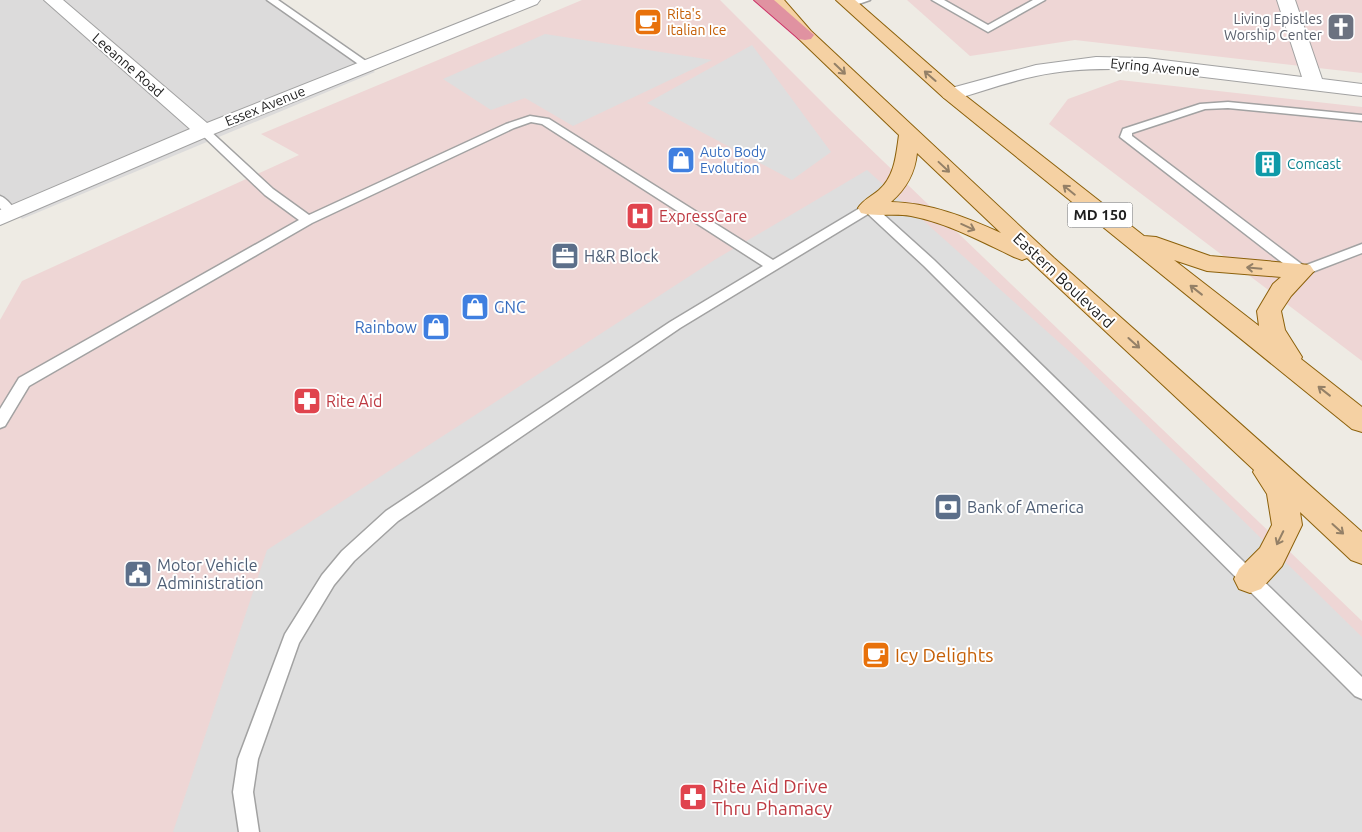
<svg xmlns="http://www.w3.org/2000/svg" width="1362" height="832" font-family="Ubuntu,sans-serif">
<style>
.residential{fill:#dcdbdb}
.commercial{fill:#eed6d5}
.parking{fill:#dedede}
.lines{fill:none;stroke-linecap:round;stroke-linejoin:round}
.service-casing{stroke:#a2a2a2;stroke-width:3}
.minor-casing{stroke:#a2a2a2;stroke-width:2}
.primary-casing{stroke:#8c610b;stroke-width:2}
.motorway-casing{stroke:#cc3167;stroke-width:2}
.service{fill:#fff;fill-rule:evenodd}
.minor{fill:#fff;fill-rule:evenodd}
.primary{fill:#f5d1a3;fill-rule:evenodd}
.motorway{fill:#e092a1;fill-rule:evenodd}
.oneway{stroke:#948067}
.labels{text-anchor:middle;stroke-width:4;stroke-linejoin:round;paint-order:stroke}
.far-food-label{font-size:14px;fill:#c56008;stroke:#fff;text-anchor:start}
.far-worship-label{font-size:14px;fill:#5b616d;stroke:#fff;text-anchor:end}
.far-street-label{font-size:14px;fill:#1e1e1e;stroke:#fff}
.far-shop-label{font-size:14px;fill:#366cbe;stroke:#fff;text-anchor:start}
.far-culture-label{font-size:14px;fill:#0d838f;stroke:#fff;text-anchor:start}
.shield{fill:#fff;stroke:#626262;stroke-width:1}
.shield-label{font-size:15px;font-weight:bold;fill:#1e1e1e}
.health-label{font-size:16px;fill:#be3a42;stroke:#fff;text-anchor:start}
.service-label{font-size:16px;fill:#4e5e75;stroke:#fff;text-anchor:start}
.street-label{font-size:16px;fill:#1e1e1e;stroke:#fff}
.shop-label{font-size:16px;fill:#366cbe;stroke:#fff;text-anchor:start}
.near-food-label{font-size:19px;fill:#c56008;stroke:#fff;text-anchor:start}
.near-health-label{font-size:19px;fill:#be3a42;stroke:#fff;text-anchor:start}
</style>
<rect width="100%" height="100%" fill="#eeebe4"/>
<!-- residential -->
<path class="residential" d="M0,0h267l108,72 -353,147 -22,-25z"/>
<!-- commercial -->
<path class="commercial" d="M582,0h138l112,112 530,509v211h-1362v-512l22,-39 277,-126 -38,-21z
M907,0h455v73l-287,-33 -105,16z
M1120,80l242,27v254l-313,-237 19,-25z"/>
<!-- parking -->
<path class="parking" d="M545,34l167,26 -139,66 -48,-28 -34,12 -48,-31z
M752,45l79,107 -39,28 -145,-77z
M867,170l214,192 281,275v195h-1189l94,-282 449,-291z"/>
<g class="lines">
<defs>
<path id="service" d="M267,0h11l95,66 -1,2h-8z
M854,0h16l-20,7 -5,-3z
M932,0h12l44,25 45,-25h12l-57,32z
M1228,102l134,13v6l-134,-13 -23,1 -73,24v3l172,130 58,-22v9l-55,21h-10l-177,-137 3,-8 77,-25z
M530,116l19,3 224,141 92,-55h8l61,55 428,417v22l-7,-3 -431,-430 -56,-52 -188,114 -282,193 -44,40 -20,24 -35,58 -41,116 -5,33 6,40h-20l-6,-40 5,-33 47,-125 37,-59 20,-24 44,-40 284,-189 93,-56 -221,-142 -11,-2 -17,6 -202,95 -283,163 -24,40 -5,2v-19l19,-31 280,-158 -34,-25 -65,-62 -2,-2 2,-2h8l65,60 36,26 197,-91z
M0,196c7,2 13,11 17,17l-2,3h-8l-7,-8z"/>
<path id="minor" d="M44,0h19l144,123 309,-123h24l-3,4 -326,131 -211,90v-15l190,-81z
M1277,0h18l27,79 40,5v12l-216,-26c-37,-2 -74,-2 -110,6 -29,6 -57,17 -85,24l-7,-2 -3,-4 3,-4 92,-25 60,-8 50,1 156,19z"/>
<path id="primary" d="M766,0h18l27,31 243,227 308,274v32l-11,-4 -51,-48 2,13 -20,41 -21,23 -11,4 -11,-4 -5,-10 5,-10 21,-21 12,-23 -5,-31 -14,-22 1,-2 -227,-212 -5,2 -8,-3c-34,-16 -66,-34 -103,-41 -17,-3 -34,1 -50,-3l-3,-5c5,-8 14,-12 21,-18 16,-14 17,-35 20,-55l-100,-96zM917,153l84,80c-35,-16 -71,-30 -110,-31 16,-14 24,-29 26,-49z
M836,0h19l103,90 186,146 12,1 54,19 100,9 4,6 -23,25 -10,15 4,19 17,27 -1,2 61,48v25l-10,-3 -408,-331zM1174,260l33,11 74,6 -8,7 -16,27 2,15z"/>
<path id="motorway" d="M754,0h20l40,35 -3,4 -6,1 -6,-1z"/>
</defs>
<!-- service casing -->
<use href="#service" class="service-casing"/>
<!-- minor casing -->
<use href="#minor" class="minor-casing"/>
<!-- primary casing -->
<use href="#primary" class="primary-casing"/>
<!-- motorway casing -->
<use href="#motorway" class="motorway-casing"/>
<!-- service -->
<use href="#service" class="service"/>
<!-- minor -->
<use href="#minor" class="minor"/>
<!-- primary -->
<use href="#primary" class="primary"/>
<!-- motorway -->
<use href="#motorway" class="motorway"/>
</g>
<!-- one-way arrows -->
<defs><path id="oneway-shaft" d="M-6 0H5M1.5-3L5.5 0L1.5 3" fill="none" stroke-width="1.6" stroke-linecap="round" stroke-linejoin="round" transform="scale(1.25)"/></defs>
<g class="oneway">
<use href="#oneway-shaft" transform="translate(840 69) rotate(44)"/>
<use href="#oneway-shaft" transform="translate(930 76) rotate(-139)"/>
<use href="#oneway-shaft" transform="translate(944 167) rotate(43)"/>
<use href="#oneway-shaft" transform="translate(1069 190) rotate(-141)"/>
<use href="#oneway-shaft" transform="translate(968 227) rotate(24)"/>
<use href="#oneway-shaft" transform="translate(1254 268) rotate(-175)"/>
<use href="#oneway-shaft" transform="translate(1196 290) rotate(-142)"/>
<use href="#oneway-shaft" transform="translate(1134 343) rotate(42)"/>
<use href="#oneway-shaft" transform="translate(1324 391) rotate(-142)"/>
<use href="#oneway-shaft" transform="translate(1338 529) rotate(42)"/>
<use href="#oneway-shaft" transform="translate(1280 538) rotate(116)"/>
</g>
<!-- icons -->
<defs>
<symbol id="cafe-square" viewBox="-11 -11 22 22"><rect x="-9" y="-9" width="18" height="18" rx="4" fill="#e8710a" stroke="#fff"/><path d="M-5.5-4.5H6V0H3Q3 3.5 0 3.5H-2.5Q-5.5 3.5-5.5 0ZM3-3.2v2h1.7v-2ZM-6 4.5H4V6H-6Z" fill="#fff"/></symbol>
<symbol id="church-square" viewBox="-11 -11 22 22"><rect x="-9" y="-9" width="18" height="18" rx="4" fill="#6b7280" stroke="#fff"/><path d="M-1.2-6h2.4v3.5h3.3v2.4h-3.3V6h-2.4V-.1h-3.3v-2.4h3.3Z" fill="#fff"/></symbol>
<symbol id="shop-square" viewBox="-11 -11 22 22"><rect x="-9" y="-9" width="18" height="18" rx="4" fill="#3f7fe0" stroke="#fff"/><path d="M-5-2.5h2.3a2.7 3.5 0 0 1 5.4 0H5L5.5 6h-11ZM-1.5-2.5h3a1.5 2.3 0 0 0-3 0Z" fill="#fff"/></symbol>
<symbol id="building-square" viewBox="-11 -11 22 22"><rect x="-9" y="-9" width="18" height="18" rx="4" fill="#0f9aa8" stroke="#fff"/><path d="M-4-6H4V6H1V3H-1V6H-4ZM-2.5-4.3h1.7v1.8h-1.7ZM.8-4.3h1.7v1.8H.8ZM-2.5-1h1.7V.8h-1.7ZM.8-1h1.7V.8H.8Z" fill="#fff"/></symbol>
<symbol id="hospital-square" viewBox="-11 -11 22 22"><rect x="-9" y="-9" width="18" height="18" rx="4" fill="#e0444e" stroke="#fff"/><path d="M-5-5h3v3.5h4V-5h3V5h-3V1.5h-4V5h-3Z" fill="#fff"/></symbol>
<symbol id="office-square" viewBox="-11 -11 22 22"><rect x="-9" y="-9" width="18" height="18" rx="4" fill="#5c6f8a" stroke="#fff"/><path d="M-6-3h4V-5.5h4V-3h4V5H-6ZM-1-4.5V-3h2v-1.5ZM-6 0V1H6V0Z" fill="#fff"/></symbol>
<symbol id="pharmacy-square" viewBox="-11 -11 22 22"><rect x="-9" y="-9" width="18" height="18" rx="4" fill="#e0444e" stroke="#fff"/><path d="M-2-6h4v4h4v4h-4v4h-4v-4h-4v-4h4Z" fill="#fff"/></symbol>
<symbol id="bank-square" viewBox="-11 -11 22 22"><rect x="-9" y="-9" width="18" height="18" rx="4" fill="#5c6f8a" stroke="#fff"/><path d="M-6-4H6V4H-6ZM0-2.3a2.3 2.3 0 1 0 0 4.6a2.3 2.3 0 1 0 0-4.6Z" fill="#fff"/></symbol>
<symbol id="civic-square" viewBox="-11 -11 22 22"><rect x="-9" y="-9" width="18" height="18" rx="4" fill="#5c6f8a" stroke="#fff"/><path d="M-.6-6.5H3V-4.5H.6V-3L4-1V1h2V6H-6V1h2V-1L-.6-3ZM-1.2 2.5V6h2.4V2.5Z" fill="#fff"/></symbol>
</defs>
<g fill-rule="evenodd">
<use href="#cafe-square" x="632" y="6" width="32" height="32"/>
<use href="#church-square" x="1325" y="11" width="32" height="32"/>
<use href="#shop-square" x="665" y="144" width="32" height="32"/>
<use href="#building-square" x="1252" y="148" width="32" height="32"/>
<use href="#hospital-square" x="624" y="200" width="32" height="32"/>
<use href="#office-square" x="549" y="240" width="32" height="32"/>
<use href="#shop-square" x="459" y="291" width="32" height="32"/>
<use href="#shop-square" x="420" y="311" width="32" height="32"/>
<use href="#pharmacy-square" x="291" y="385" width="32" height="32"/>
<use href="#bank-square" x="932" y="491" width="32" height="32"/>
<use href="#civic-square" x="122" y="558" width="32" height="32"/>
<use href="#cafe-square" x="860" y="639" width="32" height="32"/>
<use href="#pharmacy-square" x="677" y="781" width="32" height="32"/>
</g>
<g class="labels">
<!-- far-food labels -->
<g class="far-food-label">
<text x="667" y="19">Rita's<tspan x="667" dy="16">Italian Ice</tspan></text>
</g>
<!-- far-worship labels -->
<g class="far-worship-label">
<text x="1322" y="24">Living Epistles<tspan x="1322" dy="16">Worship Center</tspan></text>
</g>
<!-- far-street labels -->
<g class="far-street-label">
<text transform="translate(128 65) rotate(41)" y="5">Leeanne Road</text>
<text transform="translate(1155 67) rotate(5)" y="5">Eyring Avenue</text>
<text transform="translate(265 106) rotate(-22)" y="5">Essex Avenue</text>
</g>
<!-- far-shop labels -->
<g class="far-shop-label">
<text x="700" y="157">Auto Body<tspan x="700" dy="16">Evolution</tspan></text>
</g>
<!-- far-culture labels -->
<g class="far-culture-label">
<text x="1287" y="169">Comcast</text>
</g>
<!-- shield labels -->
<rect class="shield" x="1067.5" y="202.5" width="65" height="25" rx="4"/>
<g class="shield-label">
<text x="1100" y="220">MD 150</text>
</g>
<!-- health labels -->
<g class="health-label">
<text x="659" y="222">ExpressCare</text>
<text x="326" y="407">Rite Aid</text>
</g>
<!-- service labels -->
<g class="service-label">
<text x="584" y="262">H&amp;R Block</text>
<text x="967" y="513">Bank of America</text>
<text x="157" y="571">Motor Vehicle<tspan x="157" dy="18">Administration</tspan></text>
</g>
<!-- street labels -->
<g class="street-label">
<text transform="translate(1064 280) rotate(43)" y="6">Eastern Boulevard</text>
</g>
<!-- shop labels -->
<g class="shop-label">
<text x="494" y="313">GNC</text>
<text x="417" y="333" text-anchor="end">Rainbow</text>
</g>
<!-- near-food labels -->
<g class="near-food-label">
<text x="895" y="662">Icy Delights</text>
</g>
<!-- near-health labels -->
<g class="near-health-label">
<text x="712" y="793">Rite Aid Drive<tspan x="712" dy="22">Thru Phamacy</tspan></text>
</g>
</g>
</svg>
